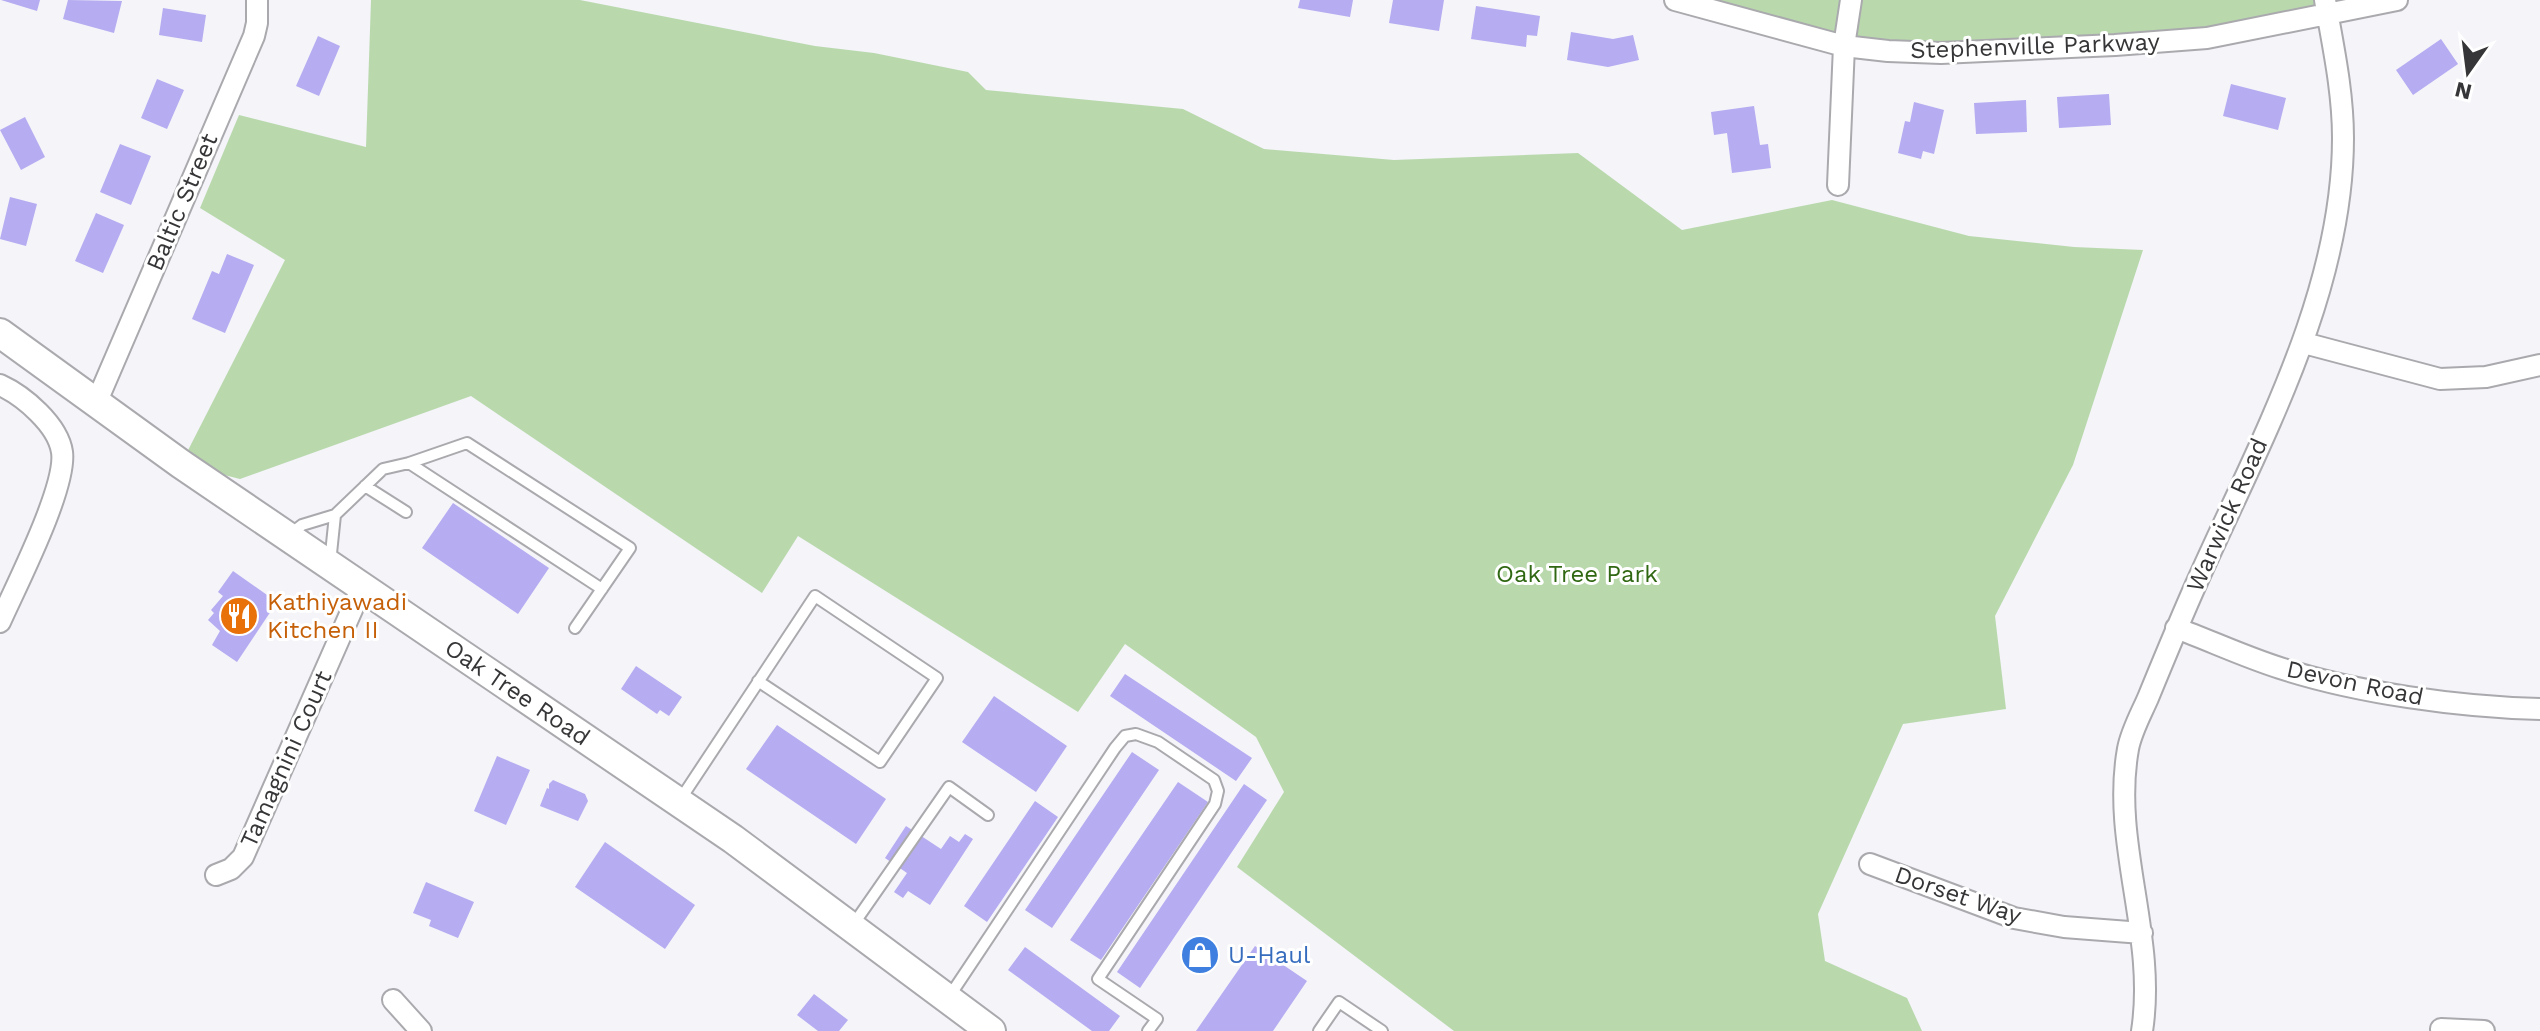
<svg xmlns="http://www.w3.org/2000/svg" width="2540" height="1031" font-family="'Work Sans',sans-serif">
<style>
.green{fill:#b9d9ad}
.building{fill:#b5acf1}
.lines{fill:none;stroke-linecap:round;stroke-linejoin:round}
.service-casing{stroke:#aaaaae;stroke-width:14}
.minor-casing{stroke:#aaaaae;stroke-width:24}
.secondary-casing{stroke:#aaaaae;stroke-width:32}
.service{stroke:#fff;stroke-width:10}
.minor{stroke:#fff;stroke-width:20}
.secondary{stroke:#fff;stroke-width:28}
.labels{text-anchor:middle;stroke-width:6;stroke-linejoin:round;paint-order:stroke}
.street-label{font-size:24px;fill:#363638;stroke:#fff}
.park-label{font-size:24px;fill:#306712;stroke:#fff}
.food-label{font-size:24px;fill:#c56008;stroke:#fff;text-anchor:start}
.shop-label{font-size:24px;fill:#366cbe;stroke:#fff;text-anchor:start}
</style>
<rect width="100%" height="100%" fill="#f4f4f9"/>
<!-- green -->
<path class="green" d="M371,0h209l235,46 59,7 94,19 18,18 197,19 81,40 130,11 184,-7 104,77 150,-30 137,36 105,11 69,3 -70,215 -78,151 11,93 -103,15 -85,190 7,47 82,37 15,33h-468l-217,-164 47,-75 -28,-55 -131,-93 -47,68 -280,-176 -36,57 -291,-197 -231,83 -59,-15 104,-204 -85,-52 39,-93 127,32z
M1675,0h722l-190,38 -319,13z"/>
<!-- building -->
<path class="building" d="M1,0h39l-3,11z
M68,0l54,1 -8,32 -51,-14z
M1300,0h53l-3,17 -52,-9z
M1393,0h51l-5,31 -50,-8z
M1476,6l64,10 -3,20 -10,-1 -1,12 -55,-8z
M163,8l43,7 -4,27 -43,-7z
M1571,32l42,7 20,-4 6,25 -31,7 -41,-7z
M318,36l22,10 -21,50 -23,-10z
M2441,39l17,25 -45,31 -17,-25z
M157,79l27,11 -17,39 -26,-11z
M2231,84l55,14 -8,32 -55,-14z
M2109,94l2,31 -52,3 -2,-31z
M2026,100l1,32 -51,2 -2,-31z
M1914,102l30,8 -10,44 -11,-3 -2,8 -23,-6 7,-32 5,1z
M1754,106l6,39 8,-1 3,24 -39,5 -5,-40 -13,2 -3,-23z
M25,117l20,40 -24,13 -21,-40z
M120,144l31,12 -20,49 -31,-13z
M10,197l27,7 -11,42 -26,-7z
M96,213l28,12 -21,48 -28,-12z
M227,254l27,11 -29,68 -33,-14 20,-48 7,3z
M453,503l96,65 -31,46 -96,-66z
M233,571l44,31 -40,60 -25,-17 8,-14 -12,-11 6,-7 -3,-3 12,-14 -5,-4z
M636,666l46,31 -13,19 -9,-6 -3,4 -36,-25z
M1125,674l127,84 -16,23 -126,-85z
M994,696l73,50 -31,46 -74,-50z
M777,725l109,74 -30,45 -110,-75z
M1132,752l27,18 -107,158 -27,-18z
M497,756l33,14 -24,55 -32,-14z
M553,780l32,14 3,7 -10,20 -38,-15 7,-18 2,1v-5z
M1178,782l30,20 -107,158 -31,-20z
M1244,784l23,16 -127,188 -23,-16z
M1035,801l23,16 -71,105 -23,-16z
M906,826l35,23 9,-13 9,6 6,-8 8,5 -43,66 -22,-14 -5,7 -9,-6 13,-19 -22,-15z
M605,842l90,63 -30,44 -90,-62z
M426,882l48,20 -16,36 -29,-12 2,-6 -18,-7z
M1255,946l52,35 -34,50h-77z
M1025,947l95,69 -11,15h-17l-84,-61z
M814,994l34,26 -9,11h-21l-21,-16z"/>
<g class="lines">
<defs>
<path id="service" d="M409,463l193,126
M365,486l41,26
M289,535l13,-10 33,-10 48,-46 26,-6 58,-20 163,105 -55,80
M330,563l5,-48
M680,800l135,-204 122,82 -57,84 -122,-81
M853,925l96,-138 39,28
M949,997l166,-249 10,-12 11,-2 22,8 56,38 4,11 -3,13 -117,175 59,40 -9,12
M1319,1031l20,-29 43,29"/>
<path id="minor" d="M1675,0l169,46 44,5 53,2 174,-8 92,-7 190,-38
M1838,185l6,-139 7,-46
M2304,343l136,36 46,-2 54,-12
M0,385c24,11 58,40 62,67 5,35 -46,134 -62,170
M97,401l157,-365 3,-13v-23
M2176,628c35,13 69,29 104,40 77,25 179,39 260,41
M1870,864l144,54 50,9 78,6
M216,875l15,-6 12,-12 119,-270
M393,1000l28,31
M2441,1029l43,2
M2142,1031c15,-95 -31,-188 -14,-282 3,-17 13,-35 20,-51 16,-39 32,-78 49,-116 62,-139 146,-288 146,-444 0,-47 -10,-92 -18,-138"/>
<g id="secondary">
<path id="s1" d="M0,333l181,131 552,375 258,192"/>
</g>
</defs>
<!-- service casing -->
<use href="#service" class="service-casing"/>
<!-- minor casing -->
<use href="#minor" class="minor-casing"/>
<!-- secondary casing -->
<use href="#secondary" class="secondary-casing"/>
<!-- service -->
<use href="#service" class="service"/>
<!-- minor -->
<use href="#minor" class="minor"/>
<!-- secondary -->
<use href="#secondary" class="secondary"/>
</g>
<!-- icons -->
<defs>
<symbol id="restaurant-disc" viewBox="-11 -11 22 22"><circle r="9.5" fill="#e8710a" stroke="#fff"/><path d="M-5-6h1v4h1v-4h1v4h1v-4h1v5L-1.5 .5V6h-2V.5L-5-1ZM5-6V6H3V1.5H1.5Q1.5-4 5-6Z" fill="#fff"/></symbol>
<symbol id="shop-disc" viewBox="-11 -11 22 22"><circle r="9.5" fill="#3f7fe0" stroke="#fff"/><path d="M-5-2.5h2.3a2.7 3.5 0 0 1 5.4 0H5L5.5 6h-11ZM-1.5-2.5h3a1.5 2.3 0 0 0-3 0Z" fill="#fff"/></symbol>
</defs>
<g fill-rule="evenodd">
<use href="#restaurant-disc" x="217" y="594" width="44" height="44"/>
<use href="#shop-disc" x="1178" y="933" width="44" height="44"/>
</g>
<g class="labels">
<!-- street labels -->
<g class="street-label">
<text transform="translate(2035 46) rotate(-2)" y="8">Stephenville Parkway</text>
<text transform="translate(182 202) rotate(-67)" y="8">Baltic Street</text>
<text transform="translate(2227 515) rotate(-66)" y="8">Warwick Road</text>
<text transform="translate(2355 683) rotate(12)" y="8">Devon Road</text>
<text dy="8" stroke="none"><textPath href="#s1" startOffset="630">Oak Tree Road</textPath></text>
<text transform="translate(286 759) rotate(-66)" y="8">Tamagnini Court</text>
<text transform="translate(1958 895) rotate(19)" y="8">Dorset Way</text>
</g>
<!-- park labels -->
<g class="park-label">
<text x="1577" y="582">Oak Tree Park</text>
</g>
<!-- food labels -->
<g class="food-label">
<text x="267" y="610">Kathiyawadi<tspan x="267" dy="28">Kitchen II</tspan></text>
</g>
<!-- shop labels -->
<g class="shop-label">
<text x="1228" y="963">U-Haul</text>
</g>
</g>
<!-- north arrow -->
<g transform="translate(2468 72) rotate(194)" stroke="#ffffff" stroke-width="6" paint-order="stroke">
<path d="M0-6L14 30L0 20L-14 30Z" fill="#363638"/>
<text y="-12" font-size="22" font-weight="bold" text-anchor="middle" fill="#363638">N</text>
</g>
</svg>
